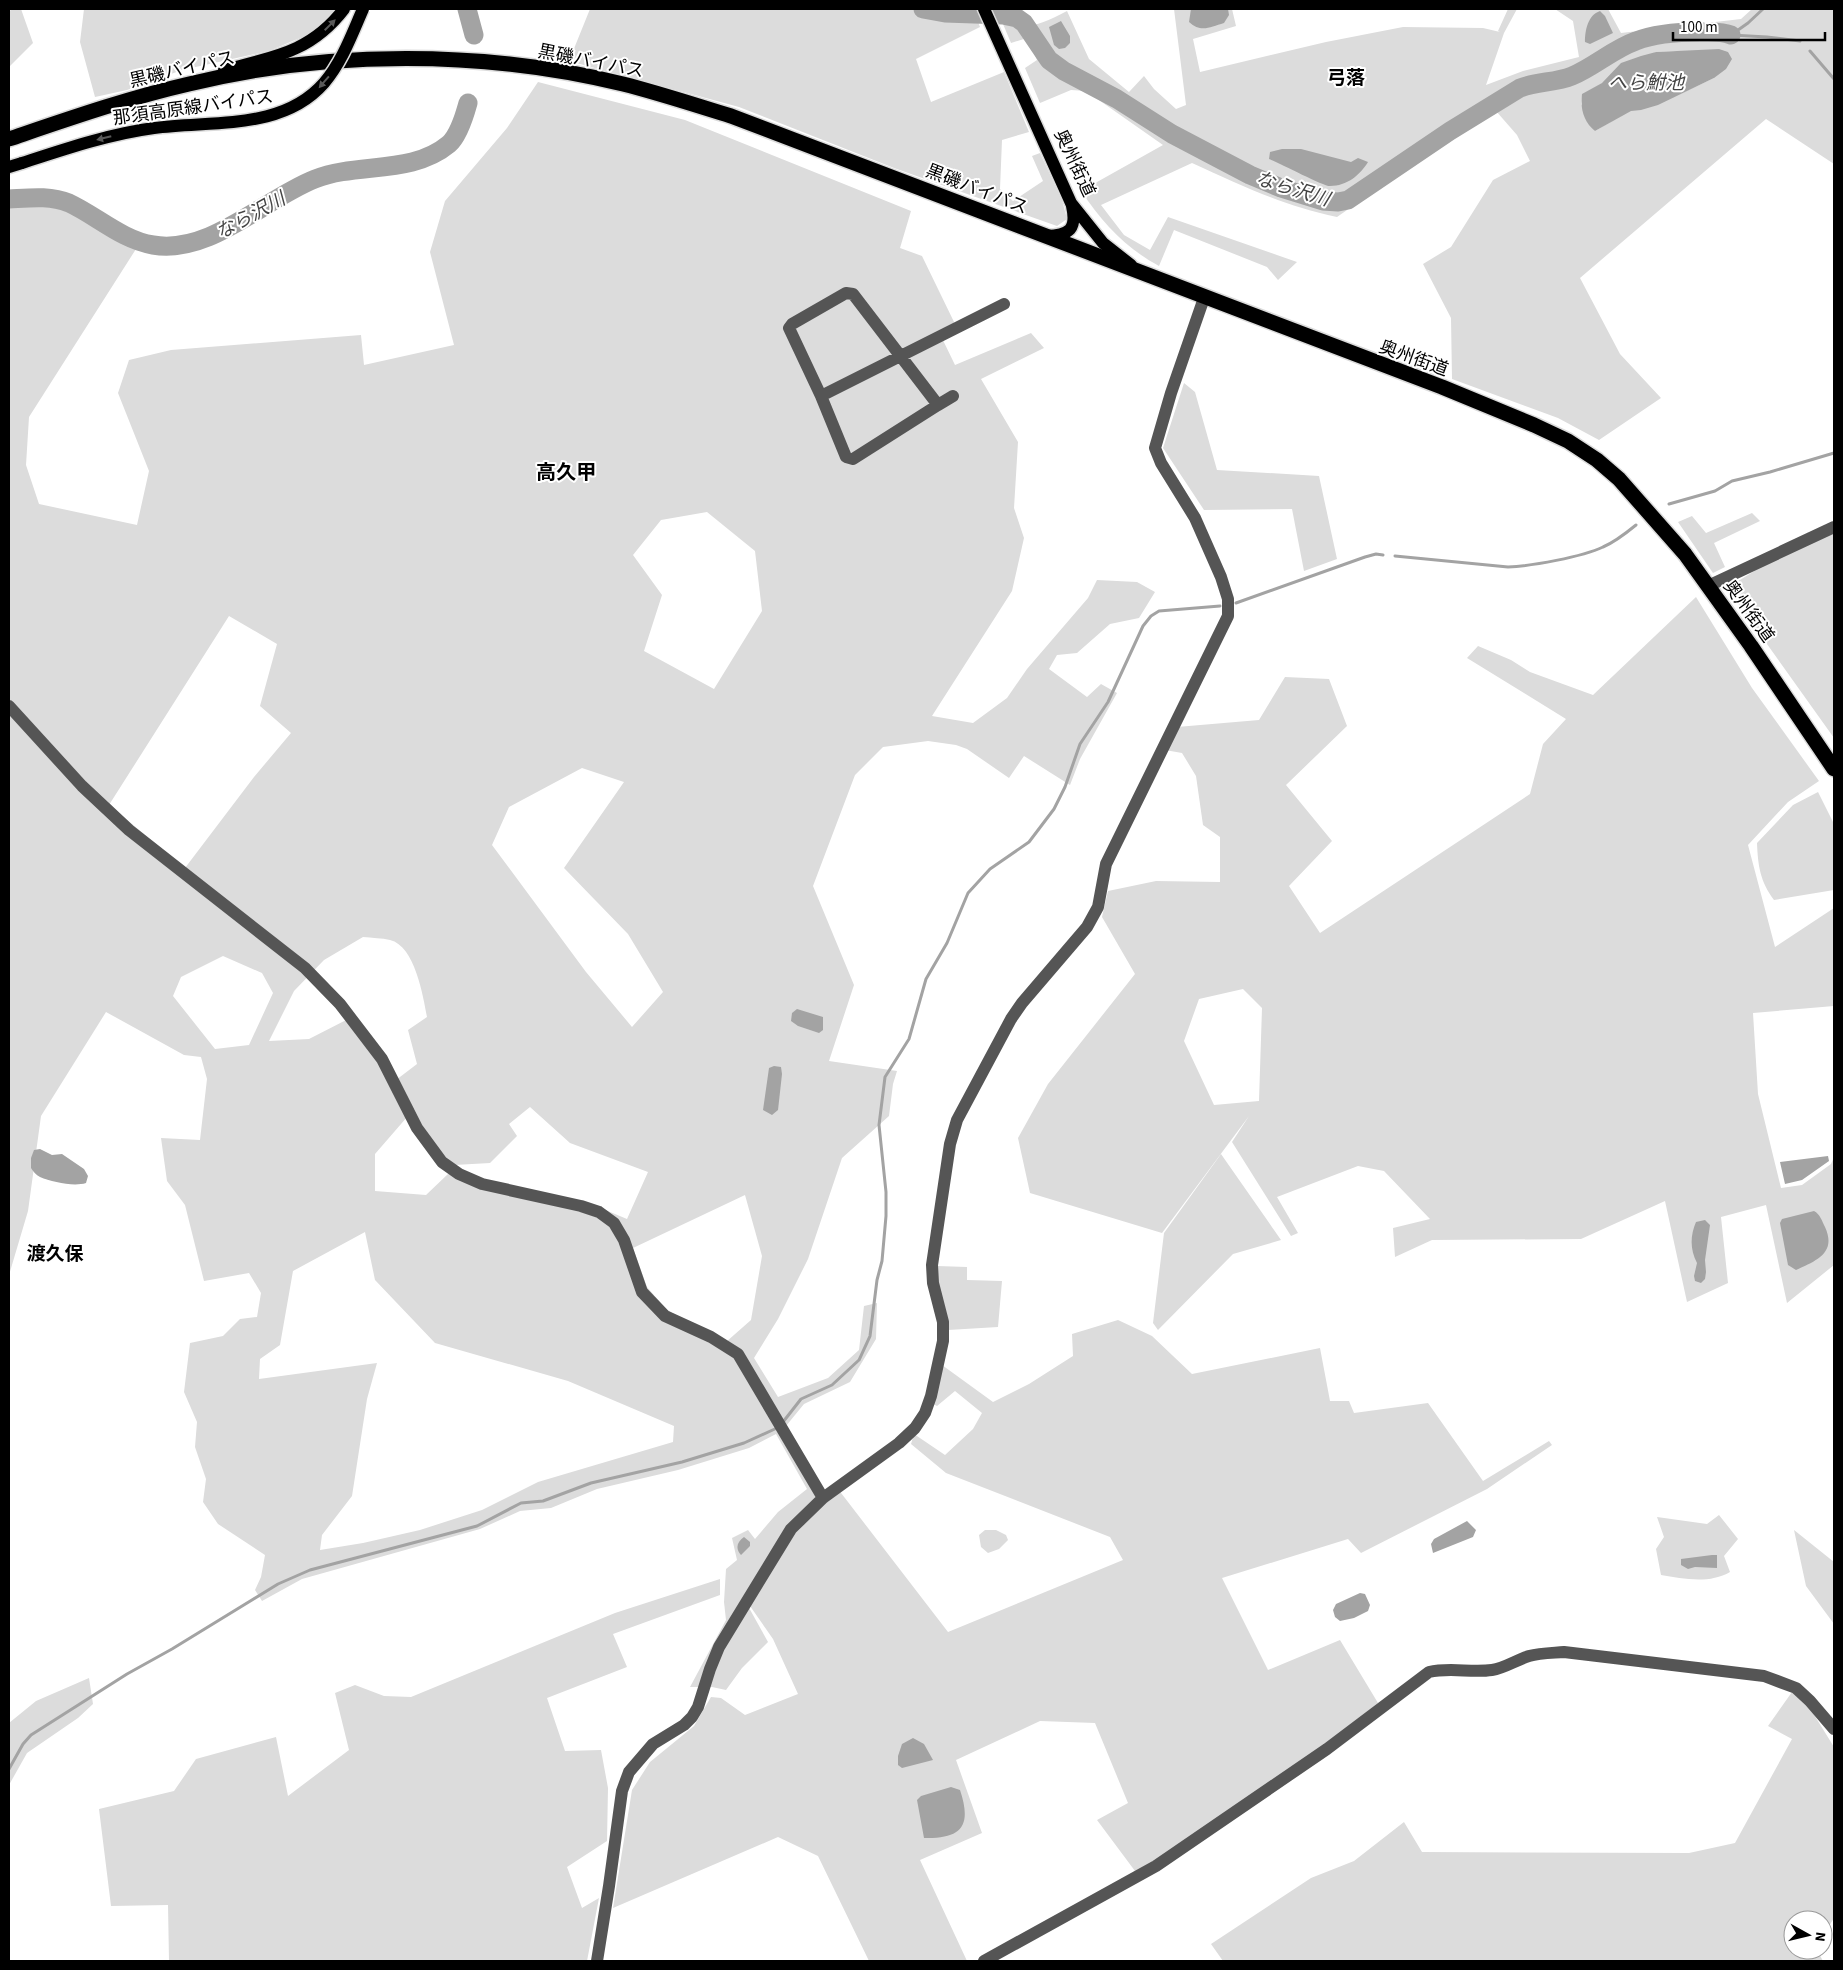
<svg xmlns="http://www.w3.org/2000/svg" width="1843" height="1970" font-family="'Source Sans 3','Noto Sans JP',sans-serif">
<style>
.green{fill:#dcdcdc;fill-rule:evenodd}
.water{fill:#a3a3a3}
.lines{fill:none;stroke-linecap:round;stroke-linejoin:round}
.stream{stroke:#a3a3a3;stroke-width:3}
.river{stroke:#a3a3a3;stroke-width:19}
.major-casing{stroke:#dbdbdb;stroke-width:15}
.highway-casing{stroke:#dbdbdb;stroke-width:18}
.minor{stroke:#555;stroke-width:12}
.major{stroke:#000;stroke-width:12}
.highway{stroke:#000;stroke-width:15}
.major-bridge-casing{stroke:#dbdbdb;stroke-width:15;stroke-linecap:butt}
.major-bridge{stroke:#000;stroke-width:12}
.oneway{fill:#595959}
.labels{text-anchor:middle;stroke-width:4;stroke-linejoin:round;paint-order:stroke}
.street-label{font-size:18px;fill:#000;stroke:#fff}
.neighbourhood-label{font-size:19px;font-weight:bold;fill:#000;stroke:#fff}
.water-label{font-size:19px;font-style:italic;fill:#444;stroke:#fff}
.quarter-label{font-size:20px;font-weight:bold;fill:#000;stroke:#fff}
</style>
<rect width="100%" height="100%" fill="#fff"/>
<!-- green -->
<path class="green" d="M13,9h8l12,34 -24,24v-56z
M84,9h251l-21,23 -45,19 -87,19 -55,20 -32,7 -15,-55z
M590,9h383l7,18 -64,32 15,43 73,-30 25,60 -27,8 -2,49 13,12 30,-20 -11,-25 8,-3 22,47 5,19 -10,7 -163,-58 -155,-61 -170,-46z
M1174,9h58l4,17 -43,13 7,33 126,-30 77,-15 80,1 17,4 -2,-1 10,-22h9l-13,24 -18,52 37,-14 56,-14 -6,-36 -18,-12h53l13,24 120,-14 11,-10h82v155l-68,-45 -186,159 40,76 41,44 -62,42 -41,-22 -106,-39 -1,-61 -28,-54 28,-17 42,-67 37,-19 -13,-26 -21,-24 -16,7 -143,99c-55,-12 -95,-31 -145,-54l-91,42 23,30 26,15 18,-33 129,45 -19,18 -11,-13 -93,-37 -15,36c-35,-19 -56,-43 -78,-75l82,-46 -77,-54 -15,-1 -31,13 -15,-35 12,-8 -10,-22 -16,5 -8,-19c30,5 38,0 64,-13l22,48 40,33 15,-16 10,13 22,20 10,-4zM1676,51l38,27 -34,16 -49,16 -36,21 -14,-27 1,-9 74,-43z
M538,82l147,38 226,91 -11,37 22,8 33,68 -16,8 16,33 76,-32 13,15 -63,31 37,63 -4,66 10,30 -12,53 -80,125 41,7 34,-25 20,-29 61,-71 9,-18 40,2 18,10 -16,26 -29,6 -33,29 -20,2 -8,14 38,28 14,-13 16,9 -37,66 -10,26 -46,-29 -15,22 -42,-29 -11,-4 -28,-4 -45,6 -28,28 -42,111 41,99 -25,76 68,10 -4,13 -4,32 -47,42 -34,101 -30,60 -24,39 24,39 50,-19 31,-28 5,-44 13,-3 -1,36 -26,43 -46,22 -18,22 39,65 -33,42 -44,73 20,36 -26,26 -16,22 -14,-3h-22l36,-67 -2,-18 2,-33 11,-9 -5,-22 16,-8 7,9 23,-27 29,-23 -31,-55 -27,14 -71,22 -81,19 -46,19 -31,3 -40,18 -178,50 -40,22 -7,-11 6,-13 4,-22 -47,-31 -15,-22 3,-23 -11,-32 2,-25 -13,-30 6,-49 33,-7 17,-17 17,-2 4,-24 -12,-20 -45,8 -19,-76 -18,-24 -6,-43 39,2 7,-61 -6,-22 -17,-2 -78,-43 -65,104 -13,95 -19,64v-1070l44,1 33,13 50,30 -107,168 -3,48 13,39 98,21 12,-54 -31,-78 11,-33 42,-10 190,-15 3,30 90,-20 -24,-93 15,-51 62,-73zM707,512l48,39 7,60 -48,78 -70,-38 18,-56 -29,-40 28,-35zM229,616l48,28 -17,62 31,27 -37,44 -69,91 -76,-63zM582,768l42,14 -60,86 64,66 35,58 -31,35 -46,-55 -94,-127 17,-38zM363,937c9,1 19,1 27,3 25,6 33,56 37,77l-19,13 9,34 -21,16 -42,-64 -45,23 -40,2 25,-50 30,-31zM223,956l39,17 11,20 -24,52 -34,4 -42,-53 8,-19zM530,1107l40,36 78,29 -21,47 -24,-10 -155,-35 -22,21 -51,-4v-37l39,-45 17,34 23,22 36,-2 27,-27 -8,-12zM745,1195l17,61 -11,64 -25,22 -59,-32 -20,-23 -14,-39zM365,1232l10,48 60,63 133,38 106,45 -1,16 -135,40 -56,28 -62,20 -57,13 -43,7 2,-15 30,-39 15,-97 10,-36 -118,16 1,-20 20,-14 13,-74z
M1184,383l11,9 22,78 102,6 18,83 -33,12 -12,-62 -88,1 -41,-62z
M1752,513l8,8 -46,22 11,24 -12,6 -35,-51 14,-6 14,17z
M1834,532v206l-107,-150 53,-33z
M1696,597l56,91 67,93 -31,21 -40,43 27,102 59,-39v98l-81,7 5,81 23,94 21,-3 29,-21 3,-7v108l-47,38 -21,-98 -45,12 7,66 -41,19 -22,-101 -84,38 -149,1 -37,17 -2,-29 37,-9 -46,-48 -26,-5 -81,31 21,36 -7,3 -59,-94 17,-26 -87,117 -132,-40 -12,-55 30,-54 87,-110 -33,-57 6,-26 48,-10 64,1v-45l-17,-12 -7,-49 -14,-23 -17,-3 12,-23 82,-7 26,-43 44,2 18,47 -61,59 46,56 -43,45 31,47 210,-139 13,-50 23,-25 -99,-61 11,-12 33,14 19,12 63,23zM1243,989l19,19 -3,93 -45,4 -30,-64 15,-42z
M1818,792l16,32v66l-60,10c-14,-19 -16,-34 -17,-57l36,-38z
M1221,1154l60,86 -48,14 -75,76 -5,-7 11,-90z
M937,1266l30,1v13l35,1 -4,46 -50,3 -11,-48z
M1118,1320l34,16 40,38 128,-26 10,53h19l5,12 74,-10 55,78 66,-40 3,4 -65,44 -126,64 -13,-14 -126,39 46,92 72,-30 38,63 -58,47 -161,110 -24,11 -38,-51 31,-17 -33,-80 -55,-2 -84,39 26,73 -62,27 47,101h-98l-51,-105 -40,-19 -165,71 19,-118 18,-28 44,-36 17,-29 10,1 24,17 53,-21 -25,-55 -23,-33 44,-73 44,-44 110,143 175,-72 -13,-23 -164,-64 -35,-29 3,-10 31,21 28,-26 9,-16 -27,-22 -18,15 -4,-2 9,-39 51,37 36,-18 44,-28 -1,-22z
M1719,1515l19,24 -14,17 6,16c-20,12 -47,7 -69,3l-5,-26 8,-12 -7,-20 50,7z
M985,1530h11l10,5 2,5 -9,9 -11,4 -7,-6 -2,-12z
M1794,1530l40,32v62l-28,-38z
M720,1579v16l-107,39 14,33 -80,31 18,53 36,-1 7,38 -1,53 -40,26 15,41 17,-10 -12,63h-418l-1,-56 -57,1 -12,-97 75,-18 22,-32 80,-22 12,59 61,-46 -14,-57 20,-8 29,11 27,1 204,-84z
M89,1678l4,26 -15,14 -51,35 -18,32v-62l27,-22z
M1792,1692l16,13 26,42v171l-11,18v-16h-30v30h24l6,11h-600l-12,-17 100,-66 43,-17 50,-39 18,30 267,1 46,-10 57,-104 -24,-13z"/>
<!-- water -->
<path class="water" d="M1191,9h37l1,6 -5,8c-14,4 -23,10 -35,-1z
M1600,11l5,5 8,17 -23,11 -5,-2c0,-12 3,-27 15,-31z
M1061,21l9,15v7l-5,5 -6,1 -5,-4 -5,-18z
M1719,49l9,3 4,7 -6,10 -12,9 -56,27 -17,5 -10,1 -36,20c-11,-9 -15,-22 -13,-37l20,-11 19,-20 20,-7 15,-4z
M1282,149h19l50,13 7,-4 10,4c-8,13 -21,24 -38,24 -7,0 -50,-23 -61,-27l1,-7z
M797,1009l26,8v13l-4,3 -21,-7 -7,-5 1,-8z
M774,1066l7,1 1,7 -4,36 -6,5 -9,-5 6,-42z
M40,1149l12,6 10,-1 22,15 4,7 -2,7c-12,4 -34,-1 -46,-6 -4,-2 -7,-6 -9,-9v-10l3,-8z
M1828,1156l1,5 -27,19 -17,4 -5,-22z
M1814,1211c6,3 8,10 11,16 12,26 -9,34 -29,43l-8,-5 -8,-42 2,-4z
M1705,1220l5,5 -5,35 1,12 -1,7 -4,4 -6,-2 -1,-5 3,-13c-7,-13 -7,-27 -1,-41z
M1467,1521l9,9 -3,7 -40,16 -2,-9 3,-5z
M744,1537l6,5v4l-9,9c-6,-7 -4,-13 3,-18z
M1712,1555h5v13l-22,-1 -7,2 -7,-4v-6z
M1360,1593l5,1 5,11 -2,6 -14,7 -14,3 -5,-4 -2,-7 3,-6z
M913,1738l11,6 9,16 -31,8 -4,-3v-9l4,-12z
M951,1787l9,3c12,36 2,49 -36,48l-7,-38 4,-4z"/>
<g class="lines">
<!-- stream -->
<path class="stream" d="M1731,35l36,2 33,4
M1731,35l17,-12 15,-14
M1810,51l24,28
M1669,504l46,-13 17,-10 38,-9 64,-19
M1395,556l113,11c23,-1 74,-10 95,-20 12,-5 22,-13 33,-22
M1236,603l129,-46 11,-3 7,1
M783,1422l18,-23 31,-14 27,-25 11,-24 7,-56 5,-19 4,-45v-24l-7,-67 6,-48 24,-38 17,-60 21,-36 21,-50 22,-24 39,-27 25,-33 11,-22 15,-43 28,-42 35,-76 8,-10 8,-5 61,-5
M9,1769l14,-25 8,-9 96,-61 45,-25 106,-65 32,-14 167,-44 44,-23 22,-2 48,-18 91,-21 62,-19 33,-15"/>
<!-- river -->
<path class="river" d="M467,9l7,26
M923,9l22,4 58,2 14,3 7,5 25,37 15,11 53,28 55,35 78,41 31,13 42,13 15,1 10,-2 102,-69 70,-43c17,-7 35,-5 52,-12 22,-9 41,-27 64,-35 20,-8 43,-9 64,-9 10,0 22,-1 31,3
M9,199c19,-1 41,-4 60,4 28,13 53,37 84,42 57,10 111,-46 162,-66 43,-17 97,-4 134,-35 9,-8 16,-30 19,-41"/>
<defs>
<path id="major" d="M984,9l87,194 32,40 28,22
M224,70c50,-13 87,-18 120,-61
M9,167l13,-4
M1047,236c23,-1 30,-7 25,-30"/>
<path id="highway" d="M9,139c59,-20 119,-41 180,-55 138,-34 296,-34 434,0 36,9 72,21 108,32l711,271 92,38 34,16 29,19 22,19 66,75 66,92 83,123"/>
</defs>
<!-- major casing -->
<use href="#major" class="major-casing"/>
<!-- highway casing -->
<use href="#highway" class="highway-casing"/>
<!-- minor -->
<path class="minor" d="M846,293l7,1 85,111 -85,54 -7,-2 -25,-61 -32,-68 3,-4z
M821,396l183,-92
M938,405l15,-9
M1708,586l126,-59
M9,706l73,80 47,44 176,138 35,36 42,55 35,69 25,34 17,12 23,10 99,22 18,6 15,11 10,17 18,52 23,24 46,21 27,17 85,144
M597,1961l12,-75 13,-95 7,-19 24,-28 31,-19 8,-8 6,-10 12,-38 9,-22 72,-118 32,-31 76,-55 16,-15 10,-15 6,-17 12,-55v-19l-10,-39 -1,-18 18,-121 7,-24 54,-101 11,-16 65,-76 11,-20 8,-43 122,-248v-17l-7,-22 -26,-59 -34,-55 -6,-15 16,-55 33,-95
M984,1961l172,-95 171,-117 102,-77c21,-5 42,1 63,-2 13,-2 24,-10 37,-14 11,-3 23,-3 35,-4l200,24 32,12 14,13 24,28"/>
<!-- major -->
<use href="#major" class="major"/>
<!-- highway -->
<use href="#highway" class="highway"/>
<defs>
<path id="major-bridge" d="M22,163c43,-14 87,-29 132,-35 58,-8 128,3 170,-45 18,-21 28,-49 39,-74"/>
</defs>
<!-- major-bridge casing -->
<use href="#major-bridge" class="major-bridge-casing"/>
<!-- major-bridge -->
<use href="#major-bridge" class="major-bridge"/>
</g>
<!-- one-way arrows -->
<defs><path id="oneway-solid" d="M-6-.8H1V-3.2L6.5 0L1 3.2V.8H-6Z" transform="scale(1.25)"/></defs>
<g class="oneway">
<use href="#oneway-solid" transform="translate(330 25) rotate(-45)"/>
<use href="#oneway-solid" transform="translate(324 82) rotate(131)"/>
<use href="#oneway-solid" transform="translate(104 138) rotate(166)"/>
</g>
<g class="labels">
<!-- street labels -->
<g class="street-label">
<text transform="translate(591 61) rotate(11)" y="6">黒磯バイパス</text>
<text transform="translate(182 69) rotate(-13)" y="6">黒磯バイパス</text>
<text transform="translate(193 107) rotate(-8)" y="6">那須高原線バイパス</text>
<text transform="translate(1075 163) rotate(65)" y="6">奥州街道</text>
<text transform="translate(977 189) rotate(21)" y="6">黒磯バイパス</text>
<text transform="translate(1414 358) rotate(20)" y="6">奥州街道</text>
<text transform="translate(1749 611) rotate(54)" y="6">奥州街道</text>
</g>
<!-- neighbourhood labels -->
<g class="neighbourhood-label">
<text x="1346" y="84">弓落</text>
<text x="55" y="1260">渡久保</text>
</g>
<!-- water labels -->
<g class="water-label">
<text x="1646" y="89">へら鮒池</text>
<text transform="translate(1293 188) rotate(17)" y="7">なら沢川</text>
<text transform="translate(250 215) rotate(-29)" y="7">なら沢川</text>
</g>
<!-- quarter labels -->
<g class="quarter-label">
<text x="566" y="479">高久甲</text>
</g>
</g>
<!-- border -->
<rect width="1843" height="1970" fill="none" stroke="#000000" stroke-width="20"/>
<!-- north arrow -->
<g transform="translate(1808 1935) rotate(98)"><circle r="24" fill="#ffffff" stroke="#999999"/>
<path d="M0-4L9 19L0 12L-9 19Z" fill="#000000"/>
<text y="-8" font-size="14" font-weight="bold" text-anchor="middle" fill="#000000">N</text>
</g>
<!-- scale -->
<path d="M1673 32v8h152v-8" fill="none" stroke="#000000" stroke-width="2.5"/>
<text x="1680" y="32" font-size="15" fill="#000000" stroke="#ffffff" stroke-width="4" paint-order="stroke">100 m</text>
</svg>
